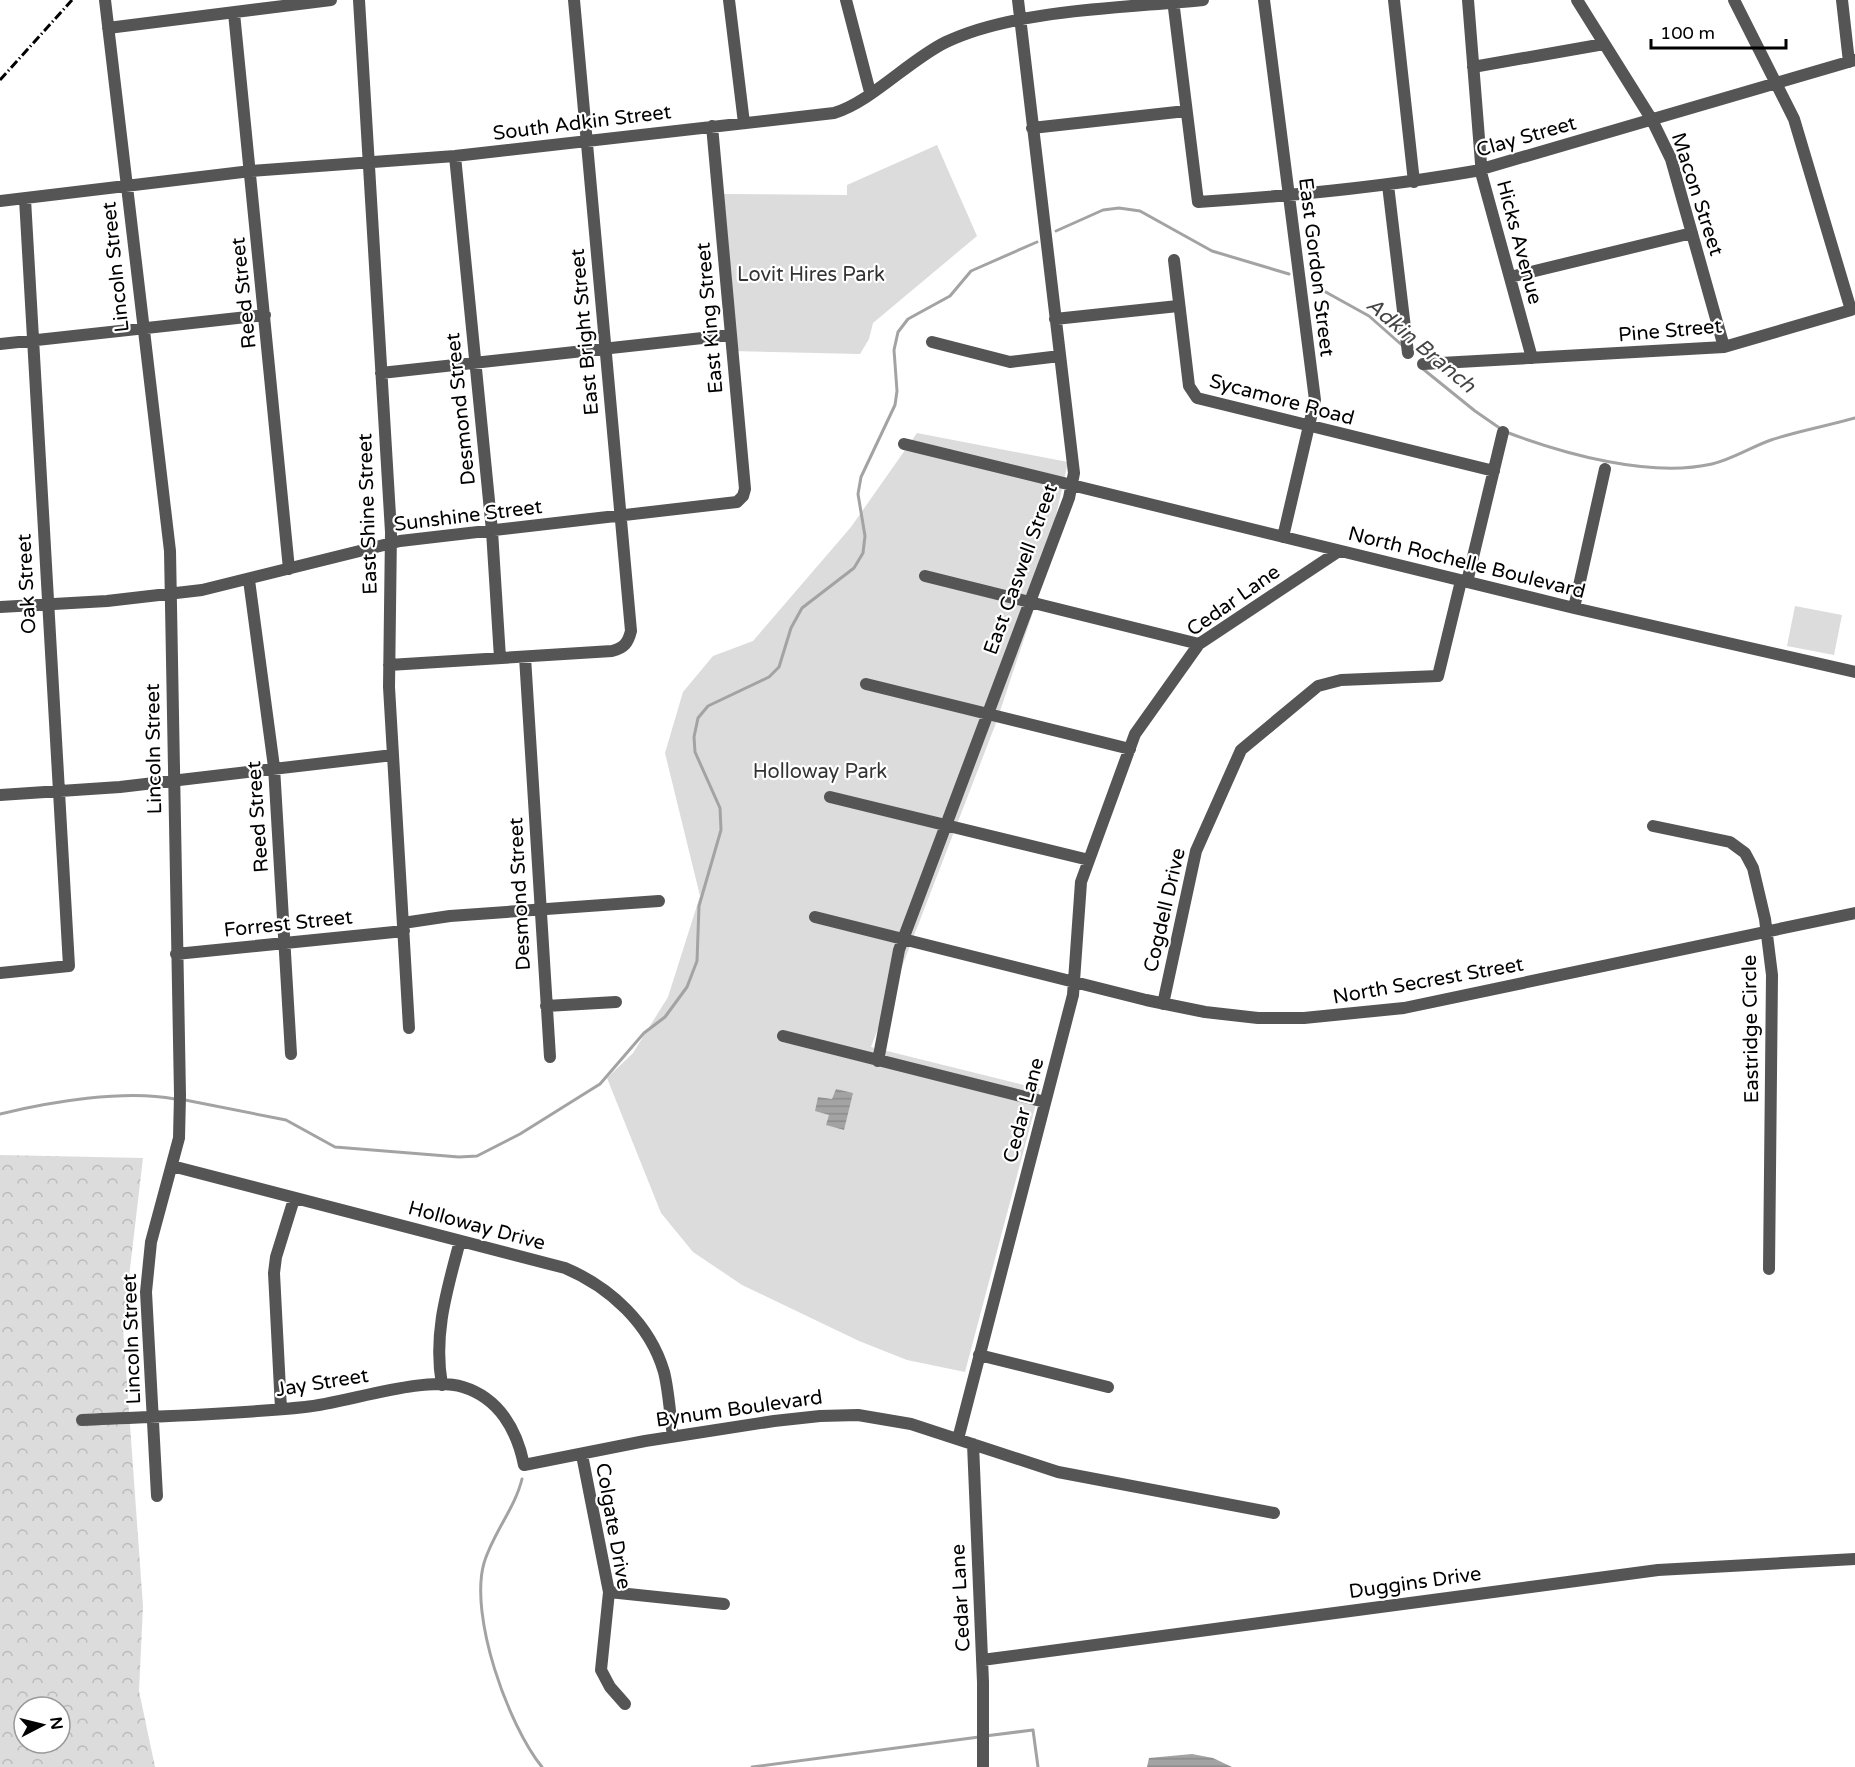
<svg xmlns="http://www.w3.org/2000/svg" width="1855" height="1767" font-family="'Varela Round',sans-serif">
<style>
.green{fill:#dcdcdc}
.forest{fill:url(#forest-crowns);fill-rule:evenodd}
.water{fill:url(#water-rules)}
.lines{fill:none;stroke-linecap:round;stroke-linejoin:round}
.stream{stroke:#a3a3a3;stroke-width:3}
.minor{stroke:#555;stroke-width:12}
.rail{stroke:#000;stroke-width:3;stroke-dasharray:9 3 1.5 3;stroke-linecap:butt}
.labels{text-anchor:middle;stroke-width:4.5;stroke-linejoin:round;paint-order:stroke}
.street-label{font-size:20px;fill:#000;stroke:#fff}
.park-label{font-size:20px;fill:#333;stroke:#fff}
.water-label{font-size:21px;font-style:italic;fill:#444;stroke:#fff}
</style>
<defs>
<pattern id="forest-crowns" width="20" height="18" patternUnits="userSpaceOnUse" patternTransform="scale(1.5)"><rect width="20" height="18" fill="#dcdcdc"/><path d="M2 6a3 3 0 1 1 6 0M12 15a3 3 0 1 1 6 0" fill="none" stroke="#bbb"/></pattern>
<pattern id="water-rules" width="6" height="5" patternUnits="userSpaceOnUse" patternTransform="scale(1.5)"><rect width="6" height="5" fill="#a3a3a3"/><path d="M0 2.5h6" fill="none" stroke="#8b8b8b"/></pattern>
</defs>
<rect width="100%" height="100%" fill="#fff"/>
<!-- green -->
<path class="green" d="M937,145l40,91 -104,87 -4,16 -9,15 -129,-3 -9,-157 125,1v-10z
M917,433l151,29 -31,138 -41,123 -125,324 169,42 -75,283 -58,-12 -48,-19 -117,-56 -49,-33 -32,-39 -54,-135 26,-25 35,-56 32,-101 -35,-143 18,-61 30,-36 40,-15 98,-114z
M1795,606l47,9 -8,40 -47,-9z"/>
<!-- forest -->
<path class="forest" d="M0,1155l143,3 -20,170 20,278 -4,85 16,76h-155zM24,1707h36v36h-36z"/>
<!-- water -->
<path class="water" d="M836,1089l17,4 -9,37 -18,-5 3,-10 -14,-4 3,-14 14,2z
M1192,1754l21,4 19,9h-85l2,-9z"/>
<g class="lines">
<!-- stream -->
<path class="stream" d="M1056,231l47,-21 16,-2 21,3 72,40 77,23
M1313,285l56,31 34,30
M1423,369l52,42 26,18
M1506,432c58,22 144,46 206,32 21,-5 39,-17 59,-24 27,-9 56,-14 84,-22
M185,1100l101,20 49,27 124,10 18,-1 43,-22 80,-50 44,-51 21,-16 22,-30 10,-26 2,-55 22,-76 -1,-22 -25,-56 -1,-15 4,-19 10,-12 61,-29 10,-10 12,-39 11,-20 52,-40 9,-15 2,-17 -7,-42 3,-17 34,-72 2,-14 -3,-41 4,-18 10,-13 42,-23 21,-25 66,-29
M0,1114c49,-12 125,-25 175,-15
M522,1479c-7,29 -29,54 -38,84 -15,53 24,162 58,204
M985,1736l48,-6 5,37
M752,1767l227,-30"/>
<!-- minor -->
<path class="minor" d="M105,0l65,551 10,544 -1,43 -28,104 -5,50 11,204
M359,0l32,532 -2,155 20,341
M729,0l15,123
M846,0l24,92
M1173,0l25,202c93,-6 185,-15 277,-31l380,-111
M1264,0l51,400 -32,137
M1394,0l20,182
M1468,0l14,176 50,182
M1577,0l75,120 19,39 53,188
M1842,0l7,62
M234,13l55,556
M108,28l223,-28
M1473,67l131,-23
M1032,128l154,-17
M455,156l37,375 8,127
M1388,185l20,168
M0,201l251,-30 204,-15 379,-43c37,-11 75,-53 112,-71 69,-33 180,-34 257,-42
M1174,260l15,126 8,12 297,73
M1510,277l182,-44
M1055,319l123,-13
M932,342l78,20 50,-6
M0,344l265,-29
M1423,364l301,-17 127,-37 -57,-191 -60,-119
M381,373l349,-38
M904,444l670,164 281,64
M925,576l274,68
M249,580l25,187 17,287
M1467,582l36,-150
M0,607l107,-6 95,-11 198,-49 337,-39 6,-6 2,-7 -33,-363
M1574,608l31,-139
M525,657l25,400
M389,665l223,-14c12,-3 16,-8 19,-20l-57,-631
M866,684l264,65
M0,795l120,-8 273,-32
M830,797l259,63
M1653,826l77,16 15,11 8,15 12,51 7,56 -3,294
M815,917l331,83 59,12 53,6h46l100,-10 451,-95
M403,923l47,-7 209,-15
M176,954l228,-23
M0,973l69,-7 -44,-767
M1163,1004l33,-153 45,-101 77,-64 23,-6 97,-4 23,-95
M546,1006l70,-4
M783,1036l262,66
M878,1061l21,-111 170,-452 5,-25 -56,-473
M172,1166l393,102c45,19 85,56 99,104 5,20 6,44 9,64
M979,1355l129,32
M442,1385c-9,-51 5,-95 18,-144
M281,1409l-7,-136 2,-16 18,-58
M82,1420c74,-4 149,-5 223,-13 42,-4 119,-32 158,-20 36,11 54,43 61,78l121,-24 129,-20 46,-5 38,-1 53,9 147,48 216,41
M958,1439l115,-444 8,-113 54,-148 64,-90 140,-93
M973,1444l10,238v85
M582,1455l27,137 -8,78 9,17 15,17
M609,1592l115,12
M982,1660l676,-90 197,-11"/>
<!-- rail -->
<path class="rail" d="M0,80l72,-80"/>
</g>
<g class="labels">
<!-- street labels -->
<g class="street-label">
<text transform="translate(582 122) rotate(-7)" y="7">South Adkin Street</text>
<text transform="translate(1526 136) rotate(-16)" y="7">Clay Street</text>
<text transform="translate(1698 194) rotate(72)" y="7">Macon Street</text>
<text transform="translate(1520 242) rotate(75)" y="7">Hicks Avenue</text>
<text transform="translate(115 267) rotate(-96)" y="7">Lincoln Street</text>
<text transform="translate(1317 267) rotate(83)" y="7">East Gordon Street</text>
<text transform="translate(243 293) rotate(-96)" y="7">Reed Street</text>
<text transform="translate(709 318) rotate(-95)" y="7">East King Street</text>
<text transform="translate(1670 330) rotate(-5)" y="7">Pine Street</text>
<text transform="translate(584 332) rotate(-95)" y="7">East Bright Street</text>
<text transform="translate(1282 399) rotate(15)" y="7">Sycamore Road</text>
<text transform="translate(460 409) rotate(-96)" y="7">Desmond Street</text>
<text transform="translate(367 514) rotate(-92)" y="7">East Shine Street</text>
<text transform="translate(468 515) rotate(-7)" y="7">Sunshine Street</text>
<text transform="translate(1467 562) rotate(14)" y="7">North Rochelle Boulevard</text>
<text transform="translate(1020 569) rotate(-70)" y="7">East Caswell Street</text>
<text transform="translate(26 584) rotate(-93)" y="7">Oak Street</text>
<text transform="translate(1233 600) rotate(-35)" y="7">Cedar Lane</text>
<text transform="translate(153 749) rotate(-91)" y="7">Lincoln Street</text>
<text transform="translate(257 817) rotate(-94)" y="7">Reed Street</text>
<text transform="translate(519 894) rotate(-93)" y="7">Desmond Street</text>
<text transform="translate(1164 910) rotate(-77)" y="7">Cogdell Drive</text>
<text transform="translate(288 923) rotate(-6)" y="7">Forrest Street</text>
<text transform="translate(1428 980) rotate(-10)" y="7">North Secrest Street</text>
<text transform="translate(1750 1029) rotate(-91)" y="7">Eastridge Circle</text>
<text transform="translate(1023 1110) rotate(-75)" y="7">Cedar Lane</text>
<text transform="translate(477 1225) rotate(15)" y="7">Holloway Drive</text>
<text transform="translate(131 1339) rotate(-92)" y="7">Lincoln Street</text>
<text transform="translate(322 1382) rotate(-9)" y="7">Jay Street</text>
<text transform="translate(739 1408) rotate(-8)" y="7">Bynum Boulevard</text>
<text transform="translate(614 1526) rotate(80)" y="7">Colgate Drive</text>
<text transform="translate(1415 1582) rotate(-8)" y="7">Duggins Drive</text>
<text transform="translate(960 1598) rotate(-93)" y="7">Cedar Lane</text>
</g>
<!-- park labels -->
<g class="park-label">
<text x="811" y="281">Lovit Hires Park</text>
<text x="820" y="778">Holloway Park</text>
</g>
<!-- water labels -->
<g class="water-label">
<text transform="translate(1421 345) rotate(40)" y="7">Adkin Branch</text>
</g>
</g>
<!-- north arrow -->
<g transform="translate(42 1725) rotate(83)"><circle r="28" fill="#ffffff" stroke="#999999" stroke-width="1.5"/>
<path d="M0-4.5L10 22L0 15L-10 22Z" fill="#000000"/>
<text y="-9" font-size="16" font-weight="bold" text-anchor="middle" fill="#000000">N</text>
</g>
<!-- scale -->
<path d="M1651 39v9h135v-9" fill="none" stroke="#000000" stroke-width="3"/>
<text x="1660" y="39" font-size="18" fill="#000000" stroke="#ffffff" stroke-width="4.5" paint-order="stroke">100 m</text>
</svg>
